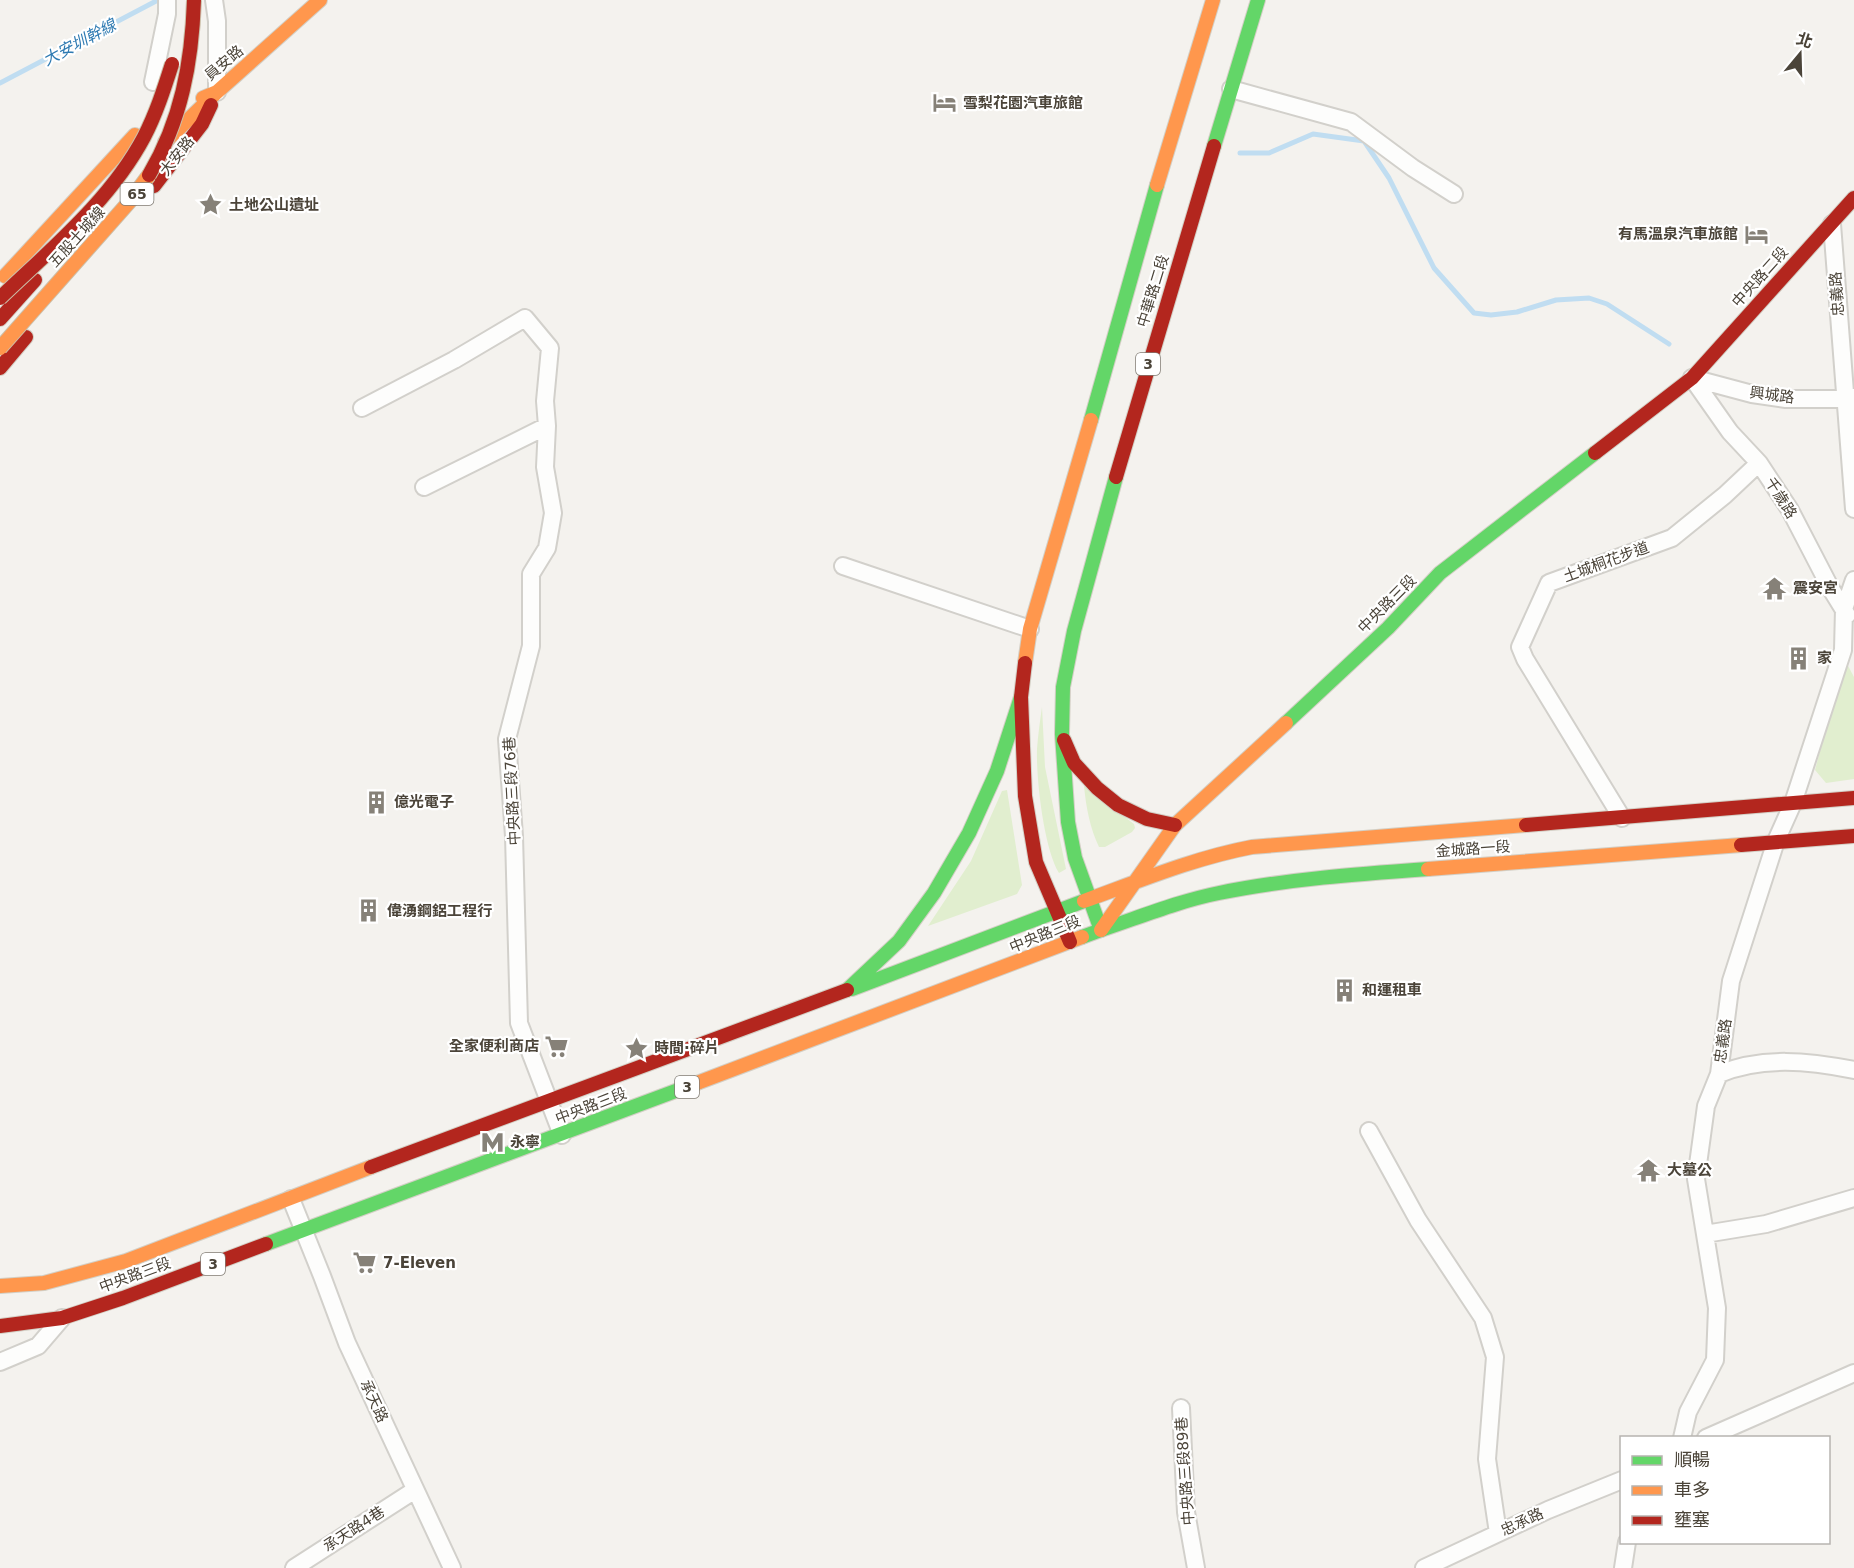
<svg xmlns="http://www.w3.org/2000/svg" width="1854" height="1568" font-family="'DejaVu Sans','Noto Sans TC',sans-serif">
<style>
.green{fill:#e1eecf}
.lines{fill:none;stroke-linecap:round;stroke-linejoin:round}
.stream{stroke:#c0ddf1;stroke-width:5}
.street-casing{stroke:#d2d0cb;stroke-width:20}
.fast-casing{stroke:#d3cfc5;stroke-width:16}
.slow-casing{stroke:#d3cfc5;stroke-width:16}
.jam-casing{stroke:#d3cfc5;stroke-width:16}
.street{stroke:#fdfdfc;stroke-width:16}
.fast{stroke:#63d668;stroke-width:14}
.slow{stroke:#ff974d;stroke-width:14}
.jam{stroke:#b3261e;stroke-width:14}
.slow-bridge-casing{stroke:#ccbfa9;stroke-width:16;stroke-linecap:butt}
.jam-bridge-casing{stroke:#ccbfa9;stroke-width:16;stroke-linecap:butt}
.slow-bridge{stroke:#ff974d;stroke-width:14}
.jam-bridge{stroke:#b3261e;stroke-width:14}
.labels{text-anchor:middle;stroke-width:4.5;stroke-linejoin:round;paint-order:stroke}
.shield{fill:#fff;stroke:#817c74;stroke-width:1.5}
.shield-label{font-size:14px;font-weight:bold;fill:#4b4439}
.street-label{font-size:15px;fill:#4b4439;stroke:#fff}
.poi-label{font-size:15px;font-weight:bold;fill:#4b4439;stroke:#fff;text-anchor:start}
.water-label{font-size:16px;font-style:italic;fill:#2e7ab2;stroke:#fff}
</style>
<rect width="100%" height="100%" fill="#f4f2ee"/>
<!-- green -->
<path class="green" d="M1844,661l2,1 8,15v102l-28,4 -11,-13z
M1042,707l3,60 21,102 -7,4c-15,-24 -23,-94 -22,-124 1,-14 3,-28 5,-42z
M1084,786l50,38 1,4 -3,4 -27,15h-6c-9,-19 -13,-40 -15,-61z
M1007,790l15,95 -5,9 -89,32 43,-65 31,-70z"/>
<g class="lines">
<!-- stream -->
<path class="stream" d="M0,83l158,-83
M1240,153h29l44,-19 51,7 25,37 45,90 40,45 17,2 26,-3 39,-12 33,-2 18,6 62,40"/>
<defs>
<path id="street" d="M214,0l3,21v71
M153,82l14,-68v-14
M1231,89l120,33 62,46 41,26
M1832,224l22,285
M1692,378l38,54 29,31 31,47 41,79 16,26
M1692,378l60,16 34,5h58l9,-2
M362,408l92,-48 71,-42 25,30 -5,53 2,25 -2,41 8,46 -6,35 -16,26v72l-24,93 7,97 5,187 43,112
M424,487l123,-61
M843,566l187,63
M1622,818l-97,-159 -5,-12 29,-64 123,-45 53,-43 34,-32
M1719,1074c43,-18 90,-13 135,-4
M1369,1131l49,89 65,98 12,39 -8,102 11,74
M291,1199l31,77 25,67 105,225
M1705,1234l61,-10 88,-26
M0,1362l38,-16 24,-28
M1181,1408l5,104 10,56
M1682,1438l6,-26 27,-52 2,-52 -21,-129 10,-73 13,-32 12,-93 45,-140 17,-38 50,-153 1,-41 10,-29
M1706,1438l148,-65
M294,1568l121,-78
M1424,1568l124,-58 74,-30
M1623,1568l4,-26"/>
<path id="fast" d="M1214,146l44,-146
M1091,420l66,-235
M1286,723l102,-95 52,-55 155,-120
M1101,930c39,-13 78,-29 118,-37 69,-14 139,-19 209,-24
M1082,937l19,-7 -26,-72 -7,-36 -6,-88 1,-47 11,-56 42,-154
M852,989l232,-88
M847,990l52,-49 35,-48 35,-60 28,-62 24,-74
M266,1244l431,-161"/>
<path id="slow" d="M203,98l14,-6 103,-92
M165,142l52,-50
M1157,185l56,-185
M5,276l130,-141
M1025,663l5,-34 61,-209
M1428,869l313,-24
M1084,901c55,-20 110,-43 168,-54l274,-22
M1101,930l74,-105 111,-102
M697,1083l385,-146
M0,1286l44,-3 82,-22 245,-94"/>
<path id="jam" d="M154,186l48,-62 9,-19
M0,319l35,-39
M0,368l26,-31
M1595,453l97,-75 162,-180
M1116,477l98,-331
M1025,663l-4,34 4,99 11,66 34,80
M1064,740l10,23 23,25 21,17 29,14 28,6
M1526,825l328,-27
M1741,845l113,-9
M371,1167l476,-177
M0,1326l62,-8 61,-20 143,-54"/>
</defs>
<!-- street casing -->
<use href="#street" class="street-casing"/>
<!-- fast casing -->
<use href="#fast" class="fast-casing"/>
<!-- slow casing -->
<use href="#slow" class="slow-casing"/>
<!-- jam casing -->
<use href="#jam" class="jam-casing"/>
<!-- street -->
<use href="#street" class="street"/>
<!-- fast -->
<use href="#fast" class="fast"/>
<!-- slow -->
<use href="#slow" class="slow"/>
<!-- jam -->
<use href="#jam" class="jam"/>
<defs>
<path id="slow-bridge" d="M0,348l130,-147 19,-26"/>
<path id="jam-bridge" d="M149,175c32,-54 43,-112 45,-175
M0,298c51,-49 110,-97 144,-161 12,-23 20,-48 28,-73"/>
</defs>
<!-- slow-bridge casing -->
<use href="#slow-bridge" class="slow-bridge-casing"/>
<!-- jam-bridge casing -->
<use href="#jam-bridge" class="jam-bridge-casing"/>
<!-- slow-bridge -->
<use href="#slow-bridge" class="slow-bridge"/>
<!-- jam-bridge -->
<use href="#jam-bridge" class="jam-bridge"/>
</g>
<!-- icons -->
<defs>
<symbol id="hotel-bare" viewBox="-9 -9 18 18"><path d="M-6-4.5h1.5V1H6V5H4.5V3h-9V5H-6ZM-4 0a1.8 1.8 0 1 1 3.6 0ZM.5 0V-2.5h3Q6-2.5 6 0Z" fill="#868178" stroke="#fff" stroke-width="2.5" paint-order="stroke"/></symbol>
<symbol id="sight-bare" viewBox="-9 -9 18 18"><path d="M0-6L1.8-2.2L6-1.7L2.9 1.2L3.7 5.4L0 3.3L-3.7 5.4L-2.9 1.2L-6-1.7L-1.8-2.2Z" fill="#868178" stroke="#fff" stroke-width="2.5" paint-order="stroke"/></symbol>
<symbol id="temple-bare" viewBox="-9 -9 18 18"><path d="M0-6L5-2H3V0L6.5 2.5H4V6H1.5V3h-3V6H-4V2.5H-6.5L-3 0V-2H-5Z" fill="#868178" stroke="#fff" stroke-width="2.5" paint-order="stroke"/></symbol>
<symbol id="building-bare" viewBox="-9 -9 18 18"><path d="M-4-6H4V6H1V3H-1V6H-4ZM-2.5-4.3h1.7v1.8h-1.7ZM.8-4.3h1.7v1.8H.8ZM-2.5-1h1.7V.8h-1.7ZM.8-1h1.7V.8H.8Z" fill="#868178" stroke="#fff" stroke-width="2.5" paint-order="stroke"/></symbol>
<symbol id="supermarket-bare" viewBox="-9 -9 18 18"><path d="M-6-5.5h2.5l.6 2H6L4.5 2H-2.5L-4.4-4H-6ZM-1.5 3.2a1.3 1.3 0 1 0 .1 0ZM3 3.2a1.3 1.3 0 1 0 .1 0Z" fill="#868178" stroke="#fff" stroke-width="2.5" paint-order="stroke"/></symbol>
<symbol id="metro-bare" viewBox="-9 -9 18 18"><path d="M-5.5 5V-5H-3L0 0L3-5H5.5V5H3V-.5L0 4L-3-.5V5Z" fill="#868178" stroke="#fff" stroke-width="2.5" paint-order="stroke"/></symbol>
</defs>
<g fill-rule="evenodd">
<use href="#hotel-bare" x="928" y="86" width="33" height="33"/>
<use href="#sight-bare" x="194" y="188" width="33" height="33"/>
<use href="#hotel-bare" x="1740" y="218" width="33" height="33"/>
<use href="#temple-bare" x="1758" y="572" width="33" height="33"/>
<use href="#building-bare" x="1782" y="642" width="33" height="33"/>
<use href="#building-bare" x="360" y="786" width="33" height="33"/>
<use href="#building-bare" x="352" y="894" width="33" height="33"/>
<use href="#building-bare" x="1328" y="974" width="33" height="33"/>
<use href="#supermarket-bare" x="540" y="1030" width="33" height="33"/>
<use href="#sight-bare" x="620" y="1032" width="33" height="33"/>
<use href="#metro-bare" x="476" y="1126" width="33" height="33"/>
<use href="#temple-bare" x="1632" y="1154" width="33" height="33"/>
<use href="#supermarket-bare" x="348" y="1246" width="33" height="33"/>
</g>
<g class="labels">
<!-- shield labels -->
<g class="shield">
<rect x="120.5" y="183" width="33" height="22" rx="4.5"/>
<rect x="1136" y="353" width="24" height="22" rx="4.5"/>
<rect x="675" y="1076" width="24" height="22" rx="4.5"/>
<rect x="201" y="1253" width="24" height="22" rx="4.5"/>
</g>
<g class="shield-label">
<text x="137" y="199">65</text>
<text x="1148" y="369">3</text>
<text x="687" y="1092">3</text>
<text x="213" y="1269">3</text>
</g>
<!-- street labels -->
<g class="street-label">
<text transform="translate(224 63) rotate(-40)" y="5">員安路</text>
<text transform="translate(177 156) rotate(-52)" y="5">大安路</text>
<text transform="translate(77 237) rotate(-48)" y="5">五股土城線</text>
<text transform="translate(1760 277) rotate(-48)" y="5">中央路二段</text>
<text transform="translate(1153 291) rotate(-73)" y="5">中華路二段</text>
<text transform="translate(1837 294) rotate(-94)" y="5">忠義路</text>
<text transform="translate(1772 395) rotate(7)" y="5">興城路</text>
<text transform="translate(1781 498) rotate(58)" y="5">千歲路</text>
<text transform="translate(1606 562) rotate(-20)" y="5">土城桐花步道</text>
<text transform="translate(1387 604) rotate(-45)" y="5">中央路三段</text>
<text transform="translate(512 791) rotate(-93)" y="5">中央路三段76巷</text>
<text transform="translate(1473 849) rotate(-4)" y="5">金城路一段</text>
<text transform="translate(1045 934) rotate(-22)" y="5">中央路三段</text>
<text transform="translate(1723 1041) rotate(-82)" y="5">忠義路</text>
<text transform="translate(591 1106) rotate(-21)" y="5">中央路三段</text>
<text transform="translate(135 1275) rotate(-20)" y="5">中央路三段</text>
<text transform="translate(374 1401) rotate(65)" y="5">承天路</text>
<text transform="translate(1185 1471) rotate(-94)" y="5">中央路三段89巷</text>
<text transform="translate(1522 1522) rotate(-25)" y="5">忠承路</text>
<text transform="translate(354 1529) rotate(-33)" y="5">承天路4巷</text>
</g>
<!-- poi labels -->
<g class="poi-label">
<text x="963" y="108">雪梨花園汽車旅館</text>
<text x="229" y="210">土地公山遺址</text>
<text x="1738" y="239" text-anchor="end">有馬溫泉汽車旅館</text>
<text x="1793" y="593">震安宮</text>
<text x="1817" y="663">家</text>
<text x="394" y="807">億光電子</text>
<text x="387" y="916">偉湧鋼鋁工程行</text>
<text x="1362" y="995">和運租車</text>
<text x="539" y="1051" text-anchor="end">全家便利商店</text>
<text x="654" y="1053">時間·碎片</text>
<text x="510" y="1147">永寧</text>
<text x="1667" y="1175">大墓公</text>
<text x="383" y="1268">7-Eleven</text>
</g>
<!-- water labels -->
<g class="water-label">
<text transform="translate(79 42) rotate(-28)" y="6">大安圳幹線</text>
</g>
</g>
<!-- legend -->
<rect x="1620" y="1436" width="210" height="108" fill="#ffffff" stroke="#b7b4b0" stroke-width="1.5"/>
<rect x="1632" y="1456" width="30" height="9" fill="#63d668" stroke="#b7b4b0" stroke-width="1.5"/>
<text x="1674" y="1466" font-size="18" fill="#4b4439">順暢</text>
<rect x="1632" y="1486" width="30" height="9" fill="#ff974d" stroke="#b7b4b0" stroke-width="1.5"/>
<text x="1674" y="1496" font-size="18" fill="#4b4439">車多</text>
<rect x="1632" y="1516" width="30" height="9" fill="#b3261e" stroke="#b7b4b0" stroke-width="1.5"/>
<text x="1674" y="1526" font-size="18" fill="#4b4439">壅塞</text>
<!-- north arrow -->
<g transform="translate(1800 54) rotate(19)" stroke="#ffffff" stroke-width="4.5" paint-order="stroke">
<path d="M0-4.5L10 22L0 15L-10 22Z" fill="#4b4439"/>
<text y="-9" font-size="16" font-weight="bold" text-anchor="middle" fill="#4b4439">北</text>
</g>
</svg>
